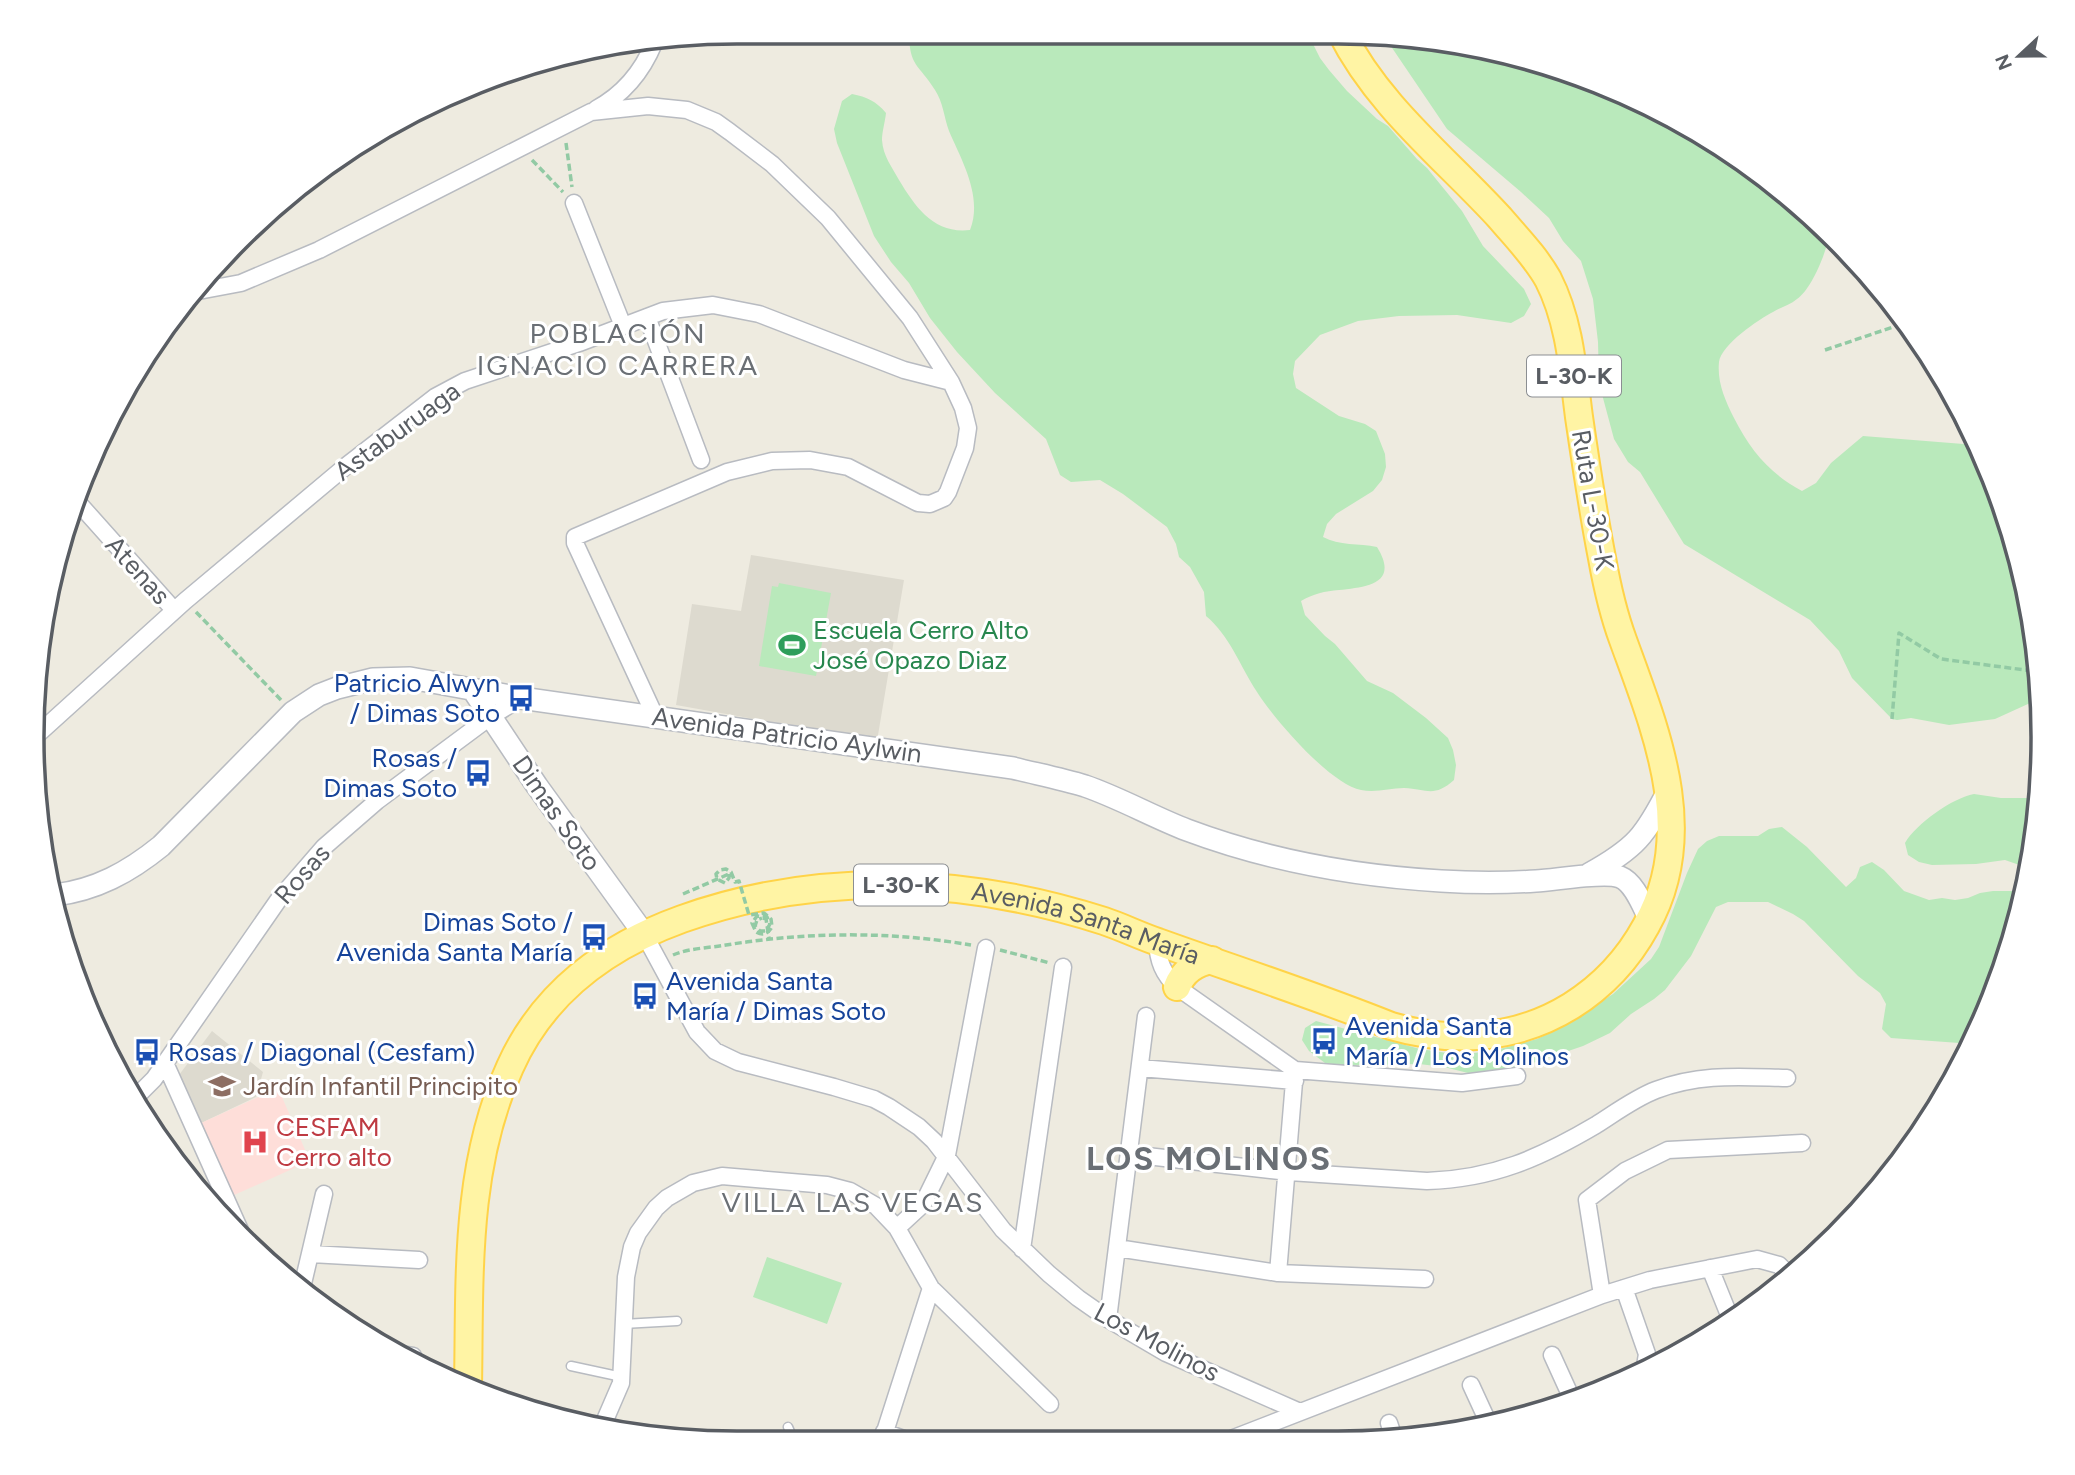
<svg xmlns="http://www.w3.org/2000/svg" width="2075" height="1475" font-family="Figtree,sans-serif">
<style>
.education{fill:#dddacf}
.medical{fill:#feded9}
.green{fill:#b9e9bb}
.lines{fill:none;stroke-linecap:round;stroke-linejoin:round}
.service-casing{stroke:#b8bbc1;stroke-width:11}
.minor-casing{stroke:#b8bbc1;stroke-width:19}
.tertiary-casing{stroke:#b8bbc1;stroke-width:24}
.primary-casing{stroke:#ffd348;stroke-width:30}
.path{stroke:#92caa4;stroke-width:3.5;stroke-dasharray:7 3.5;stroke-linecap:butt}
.service{stroke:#fff;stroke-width:8}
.minor{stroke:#fff;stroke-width:16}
.tertiary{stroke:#fff;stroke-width:21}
.primary{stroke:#fff4a4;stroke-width:26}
.path-bridge{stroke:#92caa4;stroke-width:3.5;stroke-dasharray:7 3.5;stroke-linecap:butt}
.labels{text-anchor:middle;stroke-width:6;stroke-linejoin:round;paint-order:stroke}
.shield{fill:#fff;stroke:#8b8e92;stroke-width:2}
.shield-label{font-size:24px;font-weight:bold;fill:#595d63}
.street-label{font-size:26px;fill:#595d63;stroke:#fff}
.leisure-label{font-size:26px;fill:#27864d;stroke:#fff;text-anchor:start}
.transit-label{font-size:26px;fill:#164399;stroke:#fff;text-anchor:end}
.education-label{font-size:26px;fill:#785e54;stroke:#fff;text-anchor:start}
.health-label{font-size:26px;fill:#be3a42;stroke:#fff;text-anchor:start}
.neighbourhood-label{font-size:28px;letter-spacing:2px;fill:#6a6f75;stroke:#fff}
.district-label{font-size:33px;font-weight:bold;letter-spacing:2px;fill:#6a6f75;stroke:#fff}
.rim{fill:none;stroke:#595d63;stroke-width:3.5}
</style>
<rect width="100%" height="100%" fill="#eeebe0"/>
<!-- education -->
<path class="education" d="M751,555l153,25 -27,161 -201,-36 16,-101 49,7z
M212,1031l51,41 -7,25 -57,27 -20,-49z"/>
<!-- medical -->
<path class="medical" d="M278,1088l32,73 -78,35 -33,-72z"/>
<!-- green -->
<path class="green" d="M909,32h398l13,26 9,12 18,21 30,28 11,7 29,33 10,9 35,43 21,35 41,43 7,15 -7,12 -13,7 -54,-8 -58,1 -41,5 -38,14 -25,26 -2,13 3,14 43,28 26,8 11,7 9,23 1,13 -4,13 -9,11 -37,23 -9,10 -4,13c16,9 36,6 54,10 23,37 -11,40 -38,43 -14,1 -26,4 -38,11l4,14 20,21 10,8 32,37 26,12 33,25 22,20 5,12 3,15 -2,15c-20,18 -27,9 -50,8 -14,0 -28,5 -43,2 -31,-6 -87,-71 -104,-98 -17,-26 -27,-56 -51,-76l-2,-24 -14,-25 -11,-10 -3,-13 -9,-17 -44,-33 -23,-14 -29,2 -11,-7 -14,-36 -51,-46 -38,-41 -27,-34 -21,-35 -18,-21 -17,-26 -37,-93 -3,-14 8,-28 10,-7c15,3 24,7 34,19 -1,9 -4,19 -4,27 1,16 10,27 17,40 17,28 35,54 71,50 13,-33 -8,-69 -21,-99 -5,-14 -6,-29 -14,-41 -16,-26 -26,-23 -26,-58z
M1384,36l92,9 131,40 84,41 112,80 26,27c-1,17 -18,57 -32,66 -7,6 -16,8 -24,13 -14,7 -52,33 -54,50 -2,20 6,38 15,56 17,33 35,55 68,73l14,-8 15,-20 32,-27 113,9 30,66 32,135 1,53 -44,20 -46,6 -38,-7 -14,2 -5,-1 -40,-41 -13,-27 -29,-31 -126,-76 -44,-72 -12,-10 -14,-23 -15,-56 -1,-41 -5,-43 -12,-38 -18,-20 -14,-23 -28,-26 -74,-63z
M779,583l52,10 -15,83 -57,-10 13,-80 6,1z
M1974,794l27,4h39l-12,70 -23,-8 -29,4 -44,1 -13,-3 -11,-7 -3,-12c11,-19 47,-45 69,-49z
M1782,827l25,20 39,40 10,-9 4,-11 12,-5 12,8 20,21 25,9 13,-2 13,2 13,-2 12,-5 13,-2h31l-5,30 -46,123 -82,-6 -9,-9 4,-25 -6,-11 -22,-17 -54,-55 -11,-7 -25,-12h-40l-12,5 -25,49 -26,34 -11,9 -23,15 -21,19 -27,13 -56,19 -31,6 -28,2 -24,-6 -25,-3 -90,2 -20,-15 -7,-11 3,-12 11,-7 104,28 41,6 39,-6 37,-10 23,-11 53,-34 38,-35 8,-12 28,-74 11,-24 9,-8 12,-5h39l11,-7z
M767,1257l75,26 -15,41 -74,-27z"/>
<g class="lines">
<defs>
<path id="service" d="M623,1324l54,-3
M571,1366l51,11
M788,1427l6,14"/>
<path id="minor" d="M596,109c28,-15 46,-37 58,-66
M574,203l49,123
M193,292l48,-9 78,-33 272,-138 57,-6 39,4 29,12 14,10 42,32 56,54 82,100 41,64 12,26 5,20 -3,20 -17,44 -4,6 -14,6 -12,-1 -70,-36 -38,-7 -38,1 -45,11 -152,65v6l80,173
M647,317l54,143
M74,498l100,112
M38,734l147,-133 161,-135 89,-69 30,-16 114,-38 84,-32 50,-6 46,9 145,56 47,12
M644,934l53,98 18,19 23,11 96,25 40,12 15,8 30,20 15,14 69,89 46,44 29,24 30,21 58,34 134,59
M1157,942c1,19 6,32 20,45l118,83 167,13 55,-7
M165,1063l78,174
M1140,1068l155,13
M133,1100l21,-21 125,-180 45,-52 53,-46 113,-84 31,-19
M1129,1154l160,18 138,9c66,-2 113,-23 169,-56 19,-12 39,-27 60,-35 45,-17 85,-13 131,-12
M897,1228l26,-24 24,-49 39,-207
M1117,1248l161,25 147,6
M1022,1249l41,-282
M311,1254l108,6
M1710,1268l21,52
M1278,1273l17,-203
M1624,1288l23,66 -3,18
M301,1292l23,-98
M1602,1295l-15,-95 38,-29 43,-21 134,-7
M1108,1319l38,-303
M399,1354l14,2
M1552,1355l20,44
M1471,1385l17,37
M1389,1423l5,15
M602,1427l19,-44 5,-106 6,-30 6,-14 18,-25 11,-10 26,-15 29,-7 105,9 23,6 26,15 21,22 34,60 119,116
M884,1432l25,9
M1231,1439l371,-144 48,-15 107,-21 22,6 12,12
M882,1441l49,-153"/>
<path id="tertiary" d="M473,690l64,96 107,148
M1589,874c47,-26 56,-38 80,-85
M55,895c41,-5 74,-23 106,-49l132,-134 26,-17 18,-7 36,-9 37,-1 111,20 492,70c24,6 49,11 72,18 35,12 68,31 102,44 80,30 169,46 254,51 32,2 64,2 95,0 20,-1 68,-10 84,-4 15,6 23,30 30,43"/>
<g id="primary">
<path d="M1177,987c6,-16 18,-24 35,-27"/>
<path id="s1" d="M468,1387c2,-108 -4,-219 42,-320 33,-74 97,-121 172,-148 137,-49 285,-42 422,2 18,6 36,15 54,21 78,28 156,53 233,84 62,18 125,14 180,-20 32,-20 57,-47 75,-80 53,-93 10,-195 -23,-286 -10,-27 -16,-54 -21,-82 -9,-46 -16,-93 -23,-141 -6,-46 -9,-95 -31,-138 -13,-23 -31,-41 -48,-61 -55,-60 -122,-112 -159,-186"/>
</g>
</defs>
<!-- service casing -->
<use href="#service" class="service-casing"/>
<!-- minor casing -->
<use href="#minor" class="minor-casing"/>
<!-- tertiary casing -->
<use href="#tertiary" class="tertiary-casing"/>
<!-- primary casing -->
<use href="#primary" class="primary-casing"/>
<!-- path -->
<path class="path" d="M566,143l6,44
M532,160l31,32
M1825,350l80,-27
M196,612l85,88
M1892,719l7,-86 42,26 92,12 5,-3
M683,894l46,-20
M763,918l3,1 3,19
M1000,950l50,13
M673,955c16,-7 36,-7 53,-10 81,-13 164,-14 245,0"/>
<!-- service -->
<use href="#service" class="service"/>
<!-- minor -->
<use href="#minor" class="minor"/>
<!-- tertiary -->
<use href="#tertiary" class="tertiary"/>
<!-- primary -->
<use href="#primary" class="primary"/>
<!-- path-bridge -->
<path class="path-bridge" d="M729,874v4l-4,5 -8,-4 -1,-5 4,-4 6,-1 5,3 4,10 4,-1 10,34 15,-2 7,6 1,8c-4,7 -9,9 -16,5l-4,-9 5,-7 10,1 3,7 -4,7h-6l-5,-5 2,-6 5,-2"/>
</g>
<!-- icons -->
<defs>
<symbol id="stadium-bare" viewBox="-9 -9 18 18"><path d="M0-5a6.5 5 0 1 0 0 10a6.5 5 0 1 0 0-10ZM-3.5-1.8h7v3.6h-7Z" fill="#2e9e5b" stroke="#fff" stroke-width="2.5" paint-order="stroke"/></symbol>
<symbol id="bus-bare" viewBox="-9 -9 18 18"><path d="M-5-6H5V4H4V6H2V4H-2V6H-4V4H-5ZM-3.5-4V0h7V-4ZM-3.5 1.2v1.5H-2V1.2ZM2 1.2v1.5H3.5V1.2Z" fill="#1a4fb4" stroke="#fff" stroke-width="2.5" paint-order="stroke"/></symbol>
<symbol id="school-bare" viewBox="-9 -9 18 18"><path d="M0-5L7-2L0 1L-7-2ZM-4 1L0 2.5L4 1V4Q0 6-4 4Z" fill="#8d6e63" stroke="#fff" stroke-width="2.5" paint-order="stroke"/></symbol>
<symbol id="hospital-bare" viewBox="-9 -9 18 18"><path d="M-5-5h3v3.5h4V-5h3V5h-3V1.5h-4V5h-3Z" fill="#e0444e" stroke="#fff" stroke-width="2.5" paint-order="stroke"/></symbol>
</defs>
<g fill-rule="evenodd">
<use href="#stadium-bare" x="773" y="626" width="38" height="38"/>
<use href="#bus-bare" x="502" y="679" width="38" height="38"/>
<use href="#bus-bare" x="459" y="754" width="38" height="38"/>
<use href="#bus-bare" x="575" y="918" width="38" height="38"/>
<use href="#bus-bare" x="626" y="977" width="38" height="38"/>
<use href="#bus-bare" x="1305" y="1022" width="38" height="38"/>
<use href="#bus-bare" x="128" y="1033" width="38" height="38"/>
<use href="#school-bare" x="203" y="1067" width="38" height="38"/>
<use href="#hospital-bare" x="236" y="1123" width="38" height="38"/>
</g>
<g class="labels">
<!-- shield labels -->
<g class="shield">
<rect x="1527" y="355.5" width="94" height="41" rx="5"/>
<rect x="854" y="864.5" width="94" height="41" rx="5"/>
</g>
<g class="shield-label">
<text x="1574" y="384">L-30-K</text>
<text x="901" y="893">L-30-K</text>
</g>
<!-- street labels -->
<g class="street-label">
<text transform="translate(397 431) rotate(-36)" y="9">Astaburuaga</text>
<text transform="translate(1593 500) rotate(80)" y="9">Ruta L-30-K</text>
<text transform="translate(138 570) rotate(48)" y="9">Atenas</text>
<text transform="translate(787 735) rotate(8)" y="9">Avenida Patricio Aylwin</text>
<text transform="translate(557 813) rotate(55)" y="9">Dimas Soto</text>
<text transform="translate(302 874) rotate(-49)" y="9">Rosas</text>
<text dy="9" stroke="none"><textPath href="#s1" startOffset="971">Avenida Santa María</textPath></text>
<text transform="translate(1157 1342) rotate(28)" y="9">Los Molinos</text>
</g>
<!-- leisure labels -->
<g class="leisure-label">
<text x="813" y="639">Escuela Cerro Alto<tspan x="813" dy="30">José Opazo Diaz</tspan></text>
</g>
<!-- transit labels -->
<g class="transit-label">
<text x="500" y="692">Patricio Alwyn<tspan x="500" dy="30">/ Dimas Soto</tspan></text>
<text x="457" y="767">Rosas /<tspan x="457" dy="30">Dimas Soto</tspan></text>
<text x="573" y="931">Dimas Soto /<tspan x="573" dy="30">Avenida Santa María</tspan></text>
<text x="666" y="990" text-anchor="start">Avenida Santa<tspan x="666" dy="30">María / Dimas Soto</tspan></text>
<text x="1345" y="1035" text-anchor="start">Avenida Santa<tspan x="1345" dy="30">María / Los Molinos</tspan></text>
<text x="168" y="1061" text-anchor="start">Rosas / Diagonal (Cesfam)</text>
</g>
<!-- education labels -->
<g class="education-label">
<text x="243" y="1095">Jardín Infantil Principito</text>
</g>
<!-- health labels -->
<g class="health-label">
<text x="276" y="1136">CESFAM<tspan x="276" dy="30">Cerro alto</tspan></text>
</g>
<!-- neighbourhood labels -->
<g class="neighbourhood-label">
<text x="618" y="343">POBLACIÓN<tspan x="618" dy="32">IGNACIO CARRERA</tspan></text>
<text x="853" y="1212">VILLA LAS VEGAS</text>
</g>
<!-- district labels -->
<g class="district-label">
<text x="1209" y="1170">LOS MOLINOS</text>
</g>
</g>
<!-- crop -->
<path d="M0 0H2075V1475H0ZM737 44H1338A693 693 0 0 1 2031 737V738A693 693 0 0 1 1338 1431H737A693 693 0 0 1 44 738V737A693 693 0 0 1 737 44Z" fill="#fff" fill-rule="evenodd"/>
<path class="rim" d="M737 44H1338A693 693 0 0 1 2031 737V738A693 693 0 0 1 1338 1431H737A693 693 0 0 1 44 738V737A693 693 0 0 1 737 44Z"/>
<!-- north arrow -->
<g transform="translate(2019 56) rotate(248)" stroke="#ffffff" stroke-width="5" paint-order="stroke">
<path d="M0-5L12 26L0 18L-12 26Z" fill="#595d63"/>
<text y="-10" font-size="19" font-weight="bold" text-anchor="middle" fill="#595d63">N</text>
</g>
</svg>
